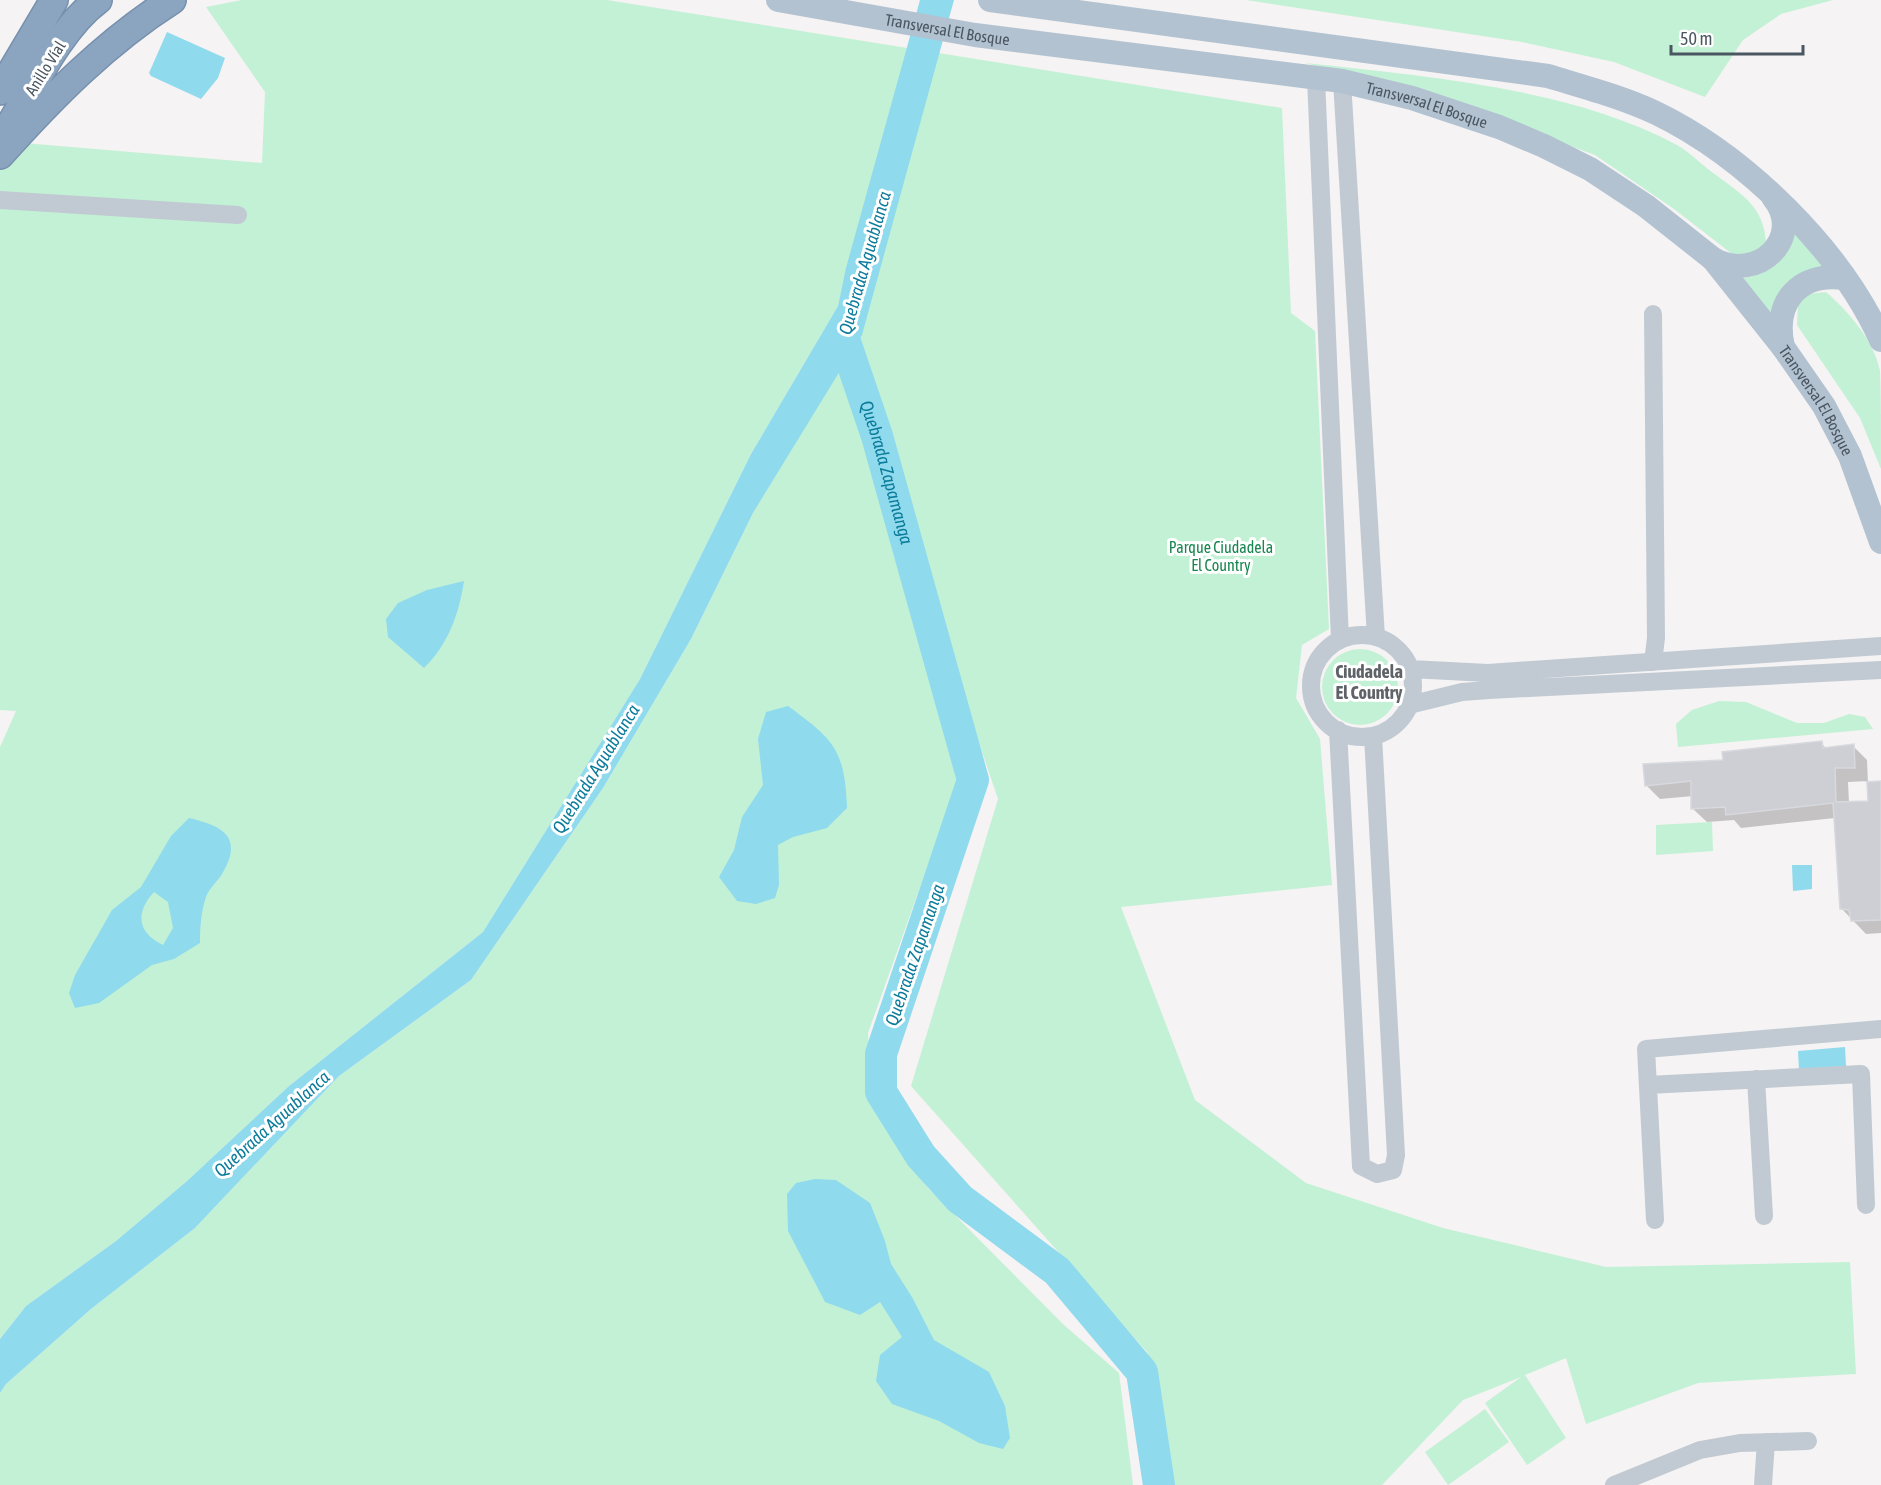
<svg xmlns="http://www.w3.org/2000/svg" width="1881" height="1485" font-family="'Asap Condensed',sans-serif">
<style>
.green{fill:#c3f1d5}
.water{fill:#90daee;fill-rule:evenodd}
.shadow{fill:#0003;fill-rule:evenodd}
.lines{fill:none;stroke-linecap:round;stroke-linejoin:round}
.river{stroke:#90daee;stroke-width:32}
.building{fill:#cdcfd5;stroke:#d7d9de;stroke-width:1.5}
.highway-casing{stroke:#7690ad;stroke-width:30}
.minor{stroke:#c1cad2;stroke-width:18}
.major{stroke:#b3c2d1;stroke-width:24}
.highway{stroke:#8ba5c1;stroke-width:27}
.labels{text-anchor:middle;stroke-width:6;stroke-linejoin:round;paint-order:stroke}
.street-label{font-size:16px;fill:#4a5661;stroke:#fff}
.park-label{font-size:16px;fill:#17864f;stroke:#fff}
.water-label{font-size:18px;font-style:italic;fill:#0c7c9b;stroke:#fff}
.neighbourhood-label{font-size:18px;font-weight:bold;fill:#5f6368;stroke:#fff}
</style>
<rect width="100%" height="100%" fill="#f5f3f3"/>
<!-- green -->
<path class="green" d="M242,0h365l675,108 9,205 24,18 14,298 -27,16 -6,53 24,41 12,146 -211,22 74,193 111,83 137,45 163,39 244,-5 6,112 -158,9 -112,41 -20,-66 -41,17 41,63 -39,27 -42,-62 36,-26 -58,23 -81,85h-208l-27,-133 -236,-266 87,-287 -121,-358 83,334 -92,258 6,72 54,83 136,137 55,48 14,112h-1133v-92l6,-9 85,-75 104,-81 144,-152 132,-96 132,-192 88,-149 62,-126 92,-152 26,60 -21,-64 -5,-81 -7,30 -87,148 -111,225 -157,253 -194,154 -102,95 -71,60 -90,65 -26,33v-592l16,-36 -16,-1v-569l262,22 3,-71 -59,-85z
M1246,0h587l-52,14 -38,26 -38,57 -91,-35 -92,-20z
M1306,63c117,13 266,25 371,82 14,8 26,21 39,30 27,20 49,33 50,70l-9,10 -21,2 -62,-48 -79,-54 -77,-28z
M1787,216l45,55 -30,1 -17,16 -9,35 -36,-44c44,-8 43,-22 47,-63z
M1826,292c23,20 48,49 54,79 1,23 1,72 1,98l-21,-51 -63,-93 1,-21 9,-10z
M1322 687a38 38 0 1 1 76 0a38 38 0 1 1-76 0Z
M1719,701l27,1 51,21h27l25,-9 16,3 8,12 -195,18 -2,-23 16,-14z
M1712,822l1,29 -57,4v-30z
M1485,1409l24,33 -61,43 -23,-33z"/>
<!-- water -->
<path class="water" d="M920,0h34l-92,335 -109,178 -62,126 -88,149 -132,192 -132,96 -144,152 -104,81 -85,75 -6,9v-54l26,-33 90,-65 71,-60 102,-95 194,-154 157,-253 111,-225 87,-148 8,-38z
M167,32l58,26 -7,20 -17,21 -50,-23 -2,-3z
M464,581c-5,33 -16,64 -40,87l-36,-31 -2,-18 12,-16 29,-13z
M788,706c45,33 57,43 59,102l-20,20 -34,9 -15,8 1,40 -4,13 -19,6 -19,-3 -18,-24 15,-27 8,-33 21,-32 -5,-46 8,-27z
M189,818c34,8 55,19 33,56 -5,8 -13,14 -16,23 -5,15 -6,30 -6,46l-26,16 -22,6 -53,38 -24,5 -6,-15 6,-18 37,-65 29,-23 30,-51zM154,892l14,10 5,26 -10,17c-26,-13 -28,-32 -9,-53z
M1792,865h20v24l-19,2z
M1845,1047l1,19 -47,4 -1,-19z
M815,1179l21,1 34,23 15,38 6,23 21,33 22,43 55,32 16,34 5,32 -7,11 -24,-6 -40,-22 -47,-17 -16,-23 4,-26 22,-18 -22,-35 -20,13 -35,-13 -37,-71 -1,-37 9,-11z"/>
<!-- shadow -->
<path class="shadow" d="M1821,743l6,6 26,-3 14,14 1,24 13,-1v150l-15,1 -25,-26 -6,-90 -94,10 -7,-8 -27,2 -14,-13v-13l-33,3 -14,-14 79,-23zM1868,781l1,21 -20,1 -1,-21z"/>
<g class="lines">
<!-- river -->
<path class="river" id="s1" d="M844,339l33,97 96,344 -92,274v38l40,64 39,43 97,72 85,101 17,113"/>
</g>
<!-- building -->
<path class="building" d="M1822,741l1,7 31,-4 1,24h-20l1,34 32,-1 -1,-19 14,-1v139l-30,1 -2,-11 -9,-1 -7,-106 -107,12 -1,-8 -34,2v-28l-46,5 -2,-22 80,-4 -1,-8z"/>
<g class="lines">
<defs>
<path id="highway" d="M0,91l54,-91
M7,130c25,-41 52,-101 91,-130
M0,155c52,-58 106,-113 172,-155"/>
</defs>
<!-- highway casing -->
<use href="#highway" class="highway-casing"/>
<!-- minor -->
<path class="minor" d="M1316,78l24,562
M1342,81l34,556
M0,200l238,15
M1653,314l3,324 -3,24
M1311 686a51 51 0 1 1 102 0a51 51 0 1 1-102 0Z
M1410,669l78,4 393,-27
M1409,705l53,-13 27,-2 392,-20
M1338,730l23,436 16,8 16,-4 3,-15 -23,-419
M1756,1079l8,137
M1648,1085l213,-11 5,131
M1655,1220l-9,-171 235,-20
M1614,1485l86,-35 40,-7 68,-2
M1763,1485l3,-43"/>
<!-- major -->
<g class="major">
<path id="s2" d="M778,0l197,35 367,46 70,17 87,29 45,19 46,23 56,37 67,53 70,88 41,59 26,50 31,86"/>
<path d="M990,0l558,76c36,11 74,21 108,37 89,43 184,136 225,227"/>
<path d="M1713,259c44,25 93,-22 60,-62"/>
<path d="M1783,347c-10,-44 15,-75 61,-69"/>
</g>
<!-- highway -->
<use href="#highway" class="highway"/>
</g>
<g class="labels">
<!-- street labels -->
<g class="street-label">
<text dy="6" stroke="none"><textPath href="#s2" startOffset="172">Transversal El Bosque</textPath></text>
<text transform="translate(45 68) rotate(-58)" y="6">Anillo Víal</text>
<text dy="6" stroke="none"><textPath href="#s2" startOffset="658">Transversal El Bosque</textPath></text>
<text dy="6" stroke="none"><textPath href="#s2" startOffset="1162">Transversal El Bosque</textPath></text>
</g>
<!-- park labels -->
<g class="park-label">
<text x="1221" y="553">Parque Ciudadela<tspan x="1221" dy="18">El Country</tspan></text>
</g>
<!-- water labels -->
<g class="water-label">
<text transform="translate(865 263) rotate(-74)" y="6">Quebrada Aguablanca</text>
<text dy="6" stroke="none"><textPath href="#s1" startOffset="140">Quebrada Zapamanga</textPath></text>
<text transform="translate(596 769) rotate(-58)" y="6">Quebrada Aguablanca</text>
<text transform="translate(915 955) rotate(-71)" y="6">Quebrada Zapamanga</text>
<text transform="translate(272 1124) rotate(-42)" y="6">Quebrada Aguablanca</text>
</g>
<!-- neighbourhood labels -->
<g class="neighbourhood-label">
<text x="1369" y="678">Ciudadela<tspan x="1369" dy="21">El Country</tspan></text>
</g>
</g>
<!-- scale -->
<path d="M1671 45v9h132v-9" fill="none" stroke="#4a5661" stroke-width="3"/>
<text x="1680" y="45" font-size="18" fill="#4a5661" stroke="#ffffff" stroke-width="4.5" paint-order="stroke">50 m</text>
</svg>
